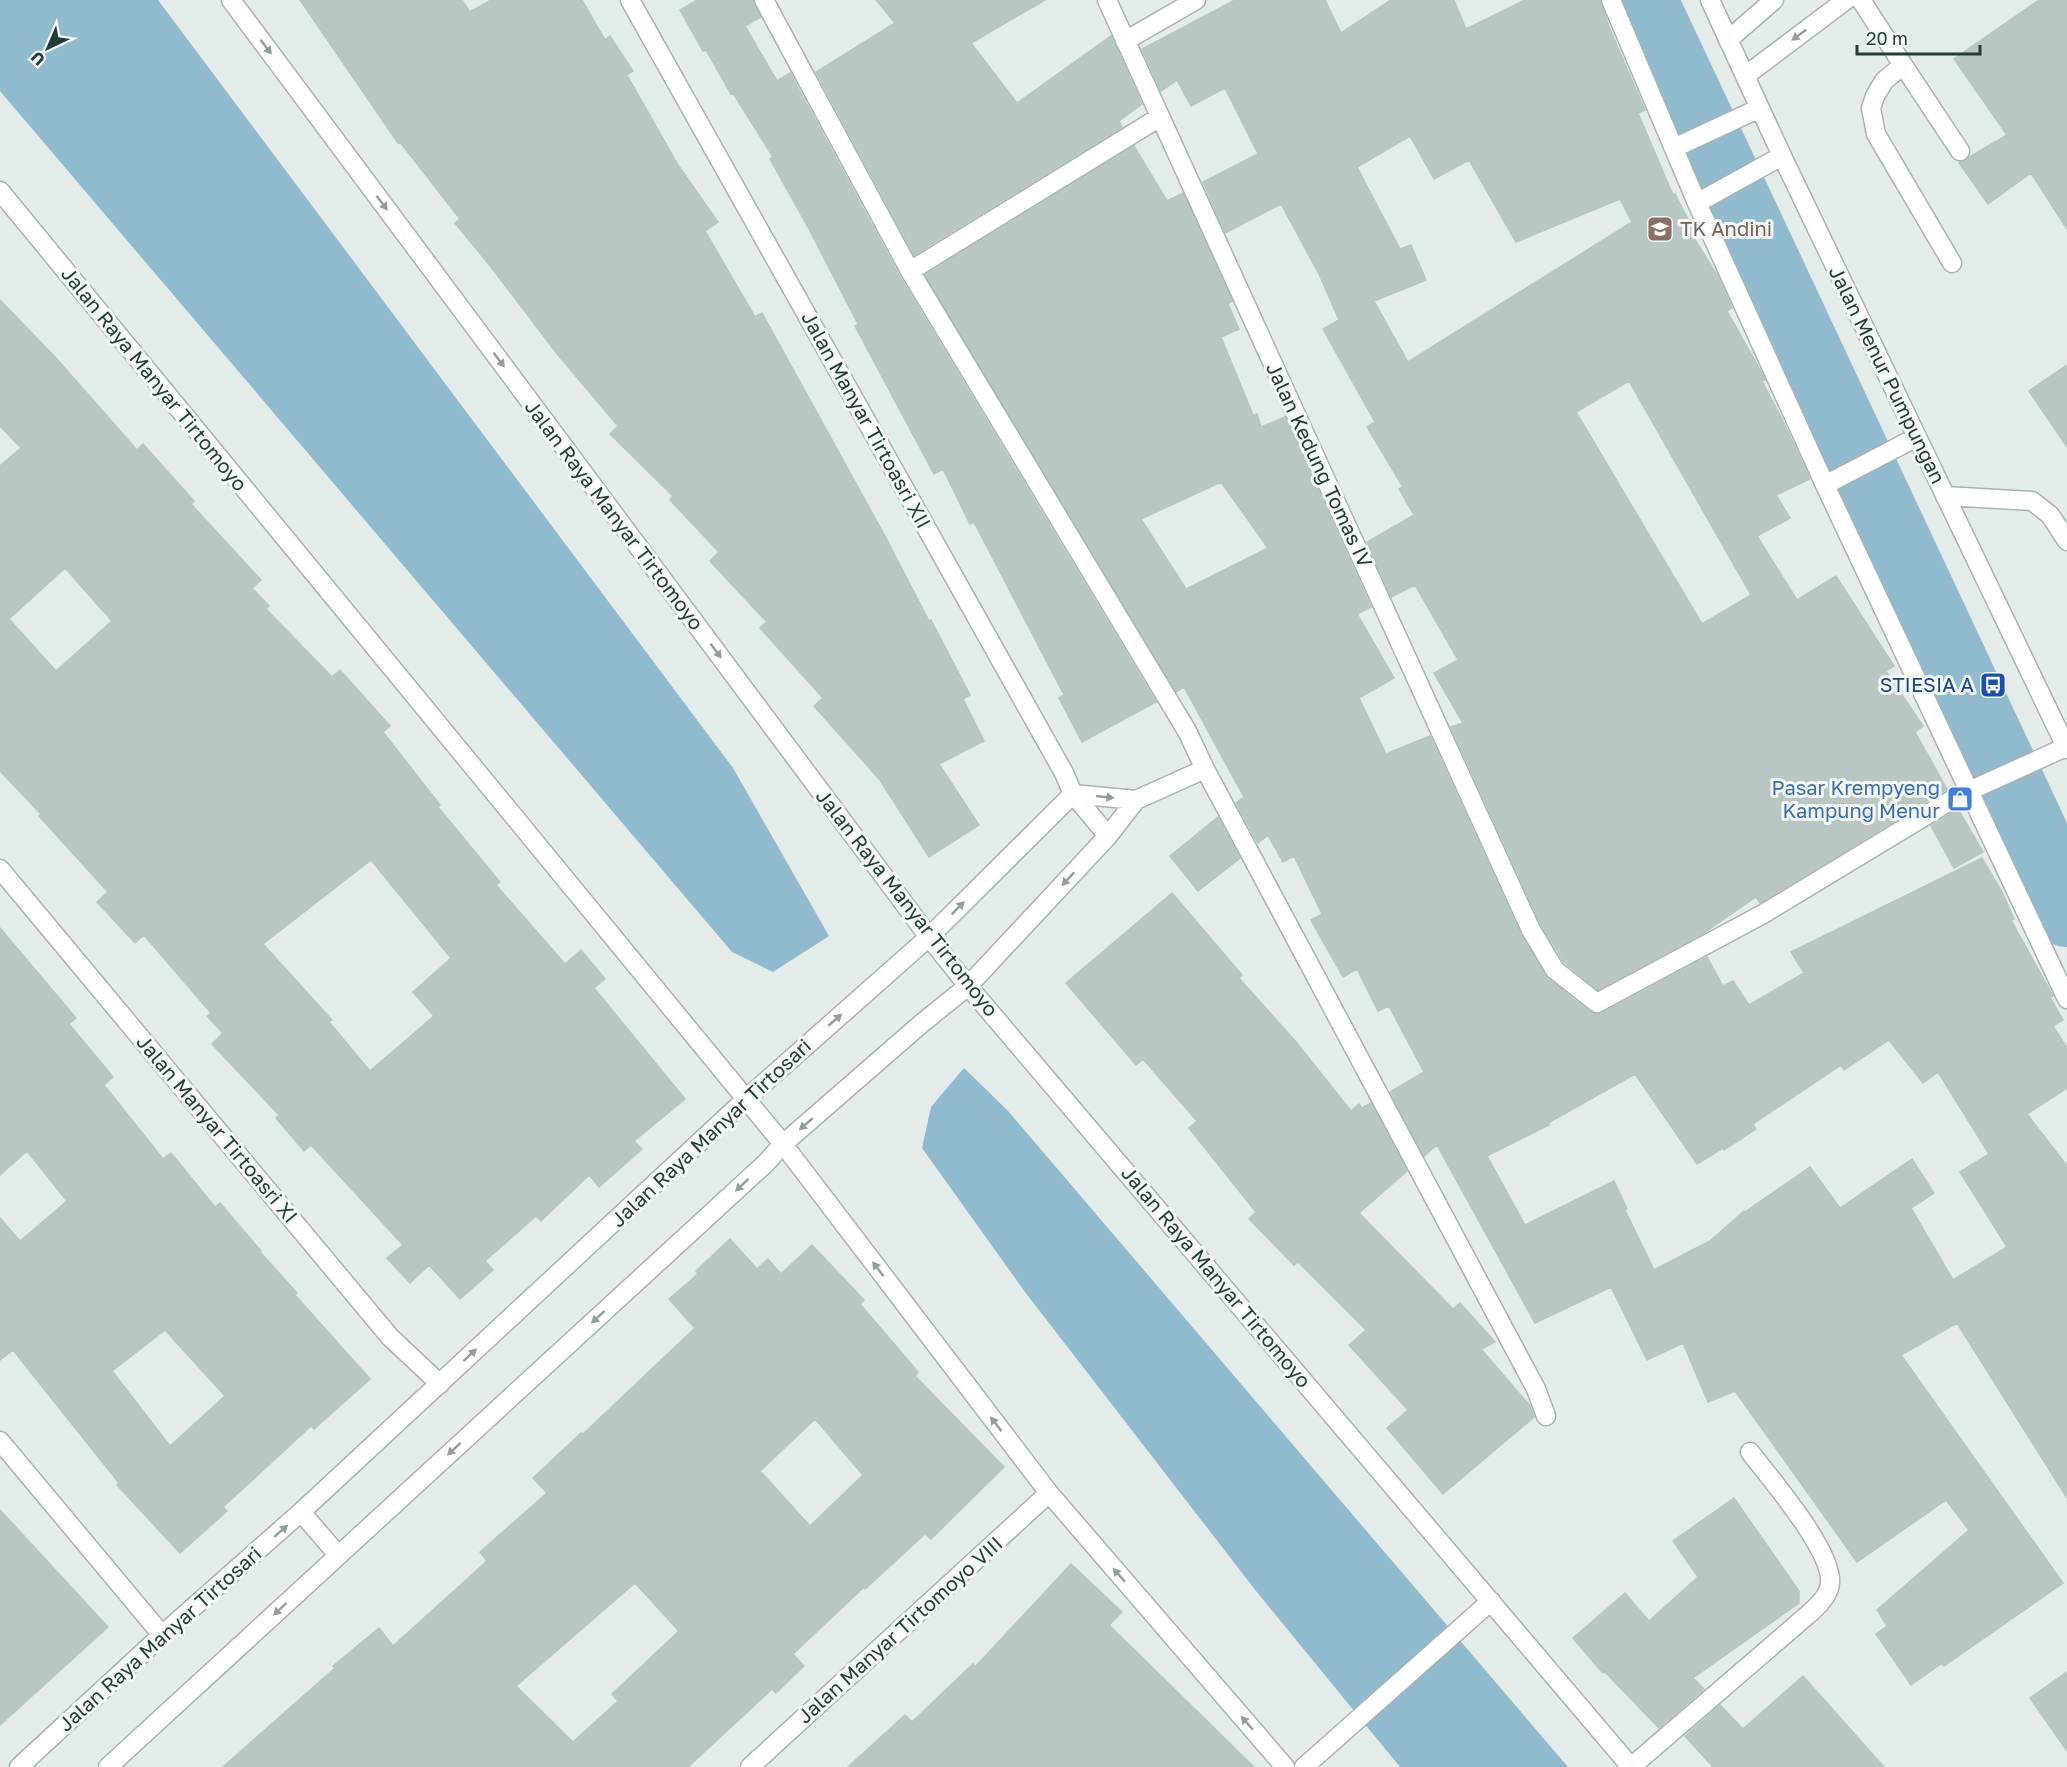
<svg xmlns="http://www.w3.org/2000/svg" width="2067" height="1767" font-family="'Golos Text',sans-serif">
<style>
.water{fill:#90bace}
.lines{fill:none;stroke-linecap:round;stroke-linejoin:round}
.river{stroke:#90bace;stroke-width:74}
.building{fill:#b9c7c3;stroke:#b7c6c2;stroke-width:1.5;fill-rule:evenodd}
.minor-casing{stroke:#a7b4b2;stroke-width:21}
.minor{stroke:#fff;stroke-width:18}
.oneway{fill:#929e9c}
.labels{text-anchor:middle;stroke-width:6;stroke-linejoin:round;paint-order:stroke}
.education-label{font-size:20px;fill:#785e54;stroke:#f4f9f7;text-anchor:start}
.street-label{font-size:20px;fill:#243d3a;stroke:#f4f9f7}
.transit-label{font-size:20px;fill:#164399;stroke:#f4f9f7;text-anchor:end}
.shop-label{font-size:20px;fill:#366cbe;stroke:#f4f9f7;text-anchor:end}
</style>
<rect width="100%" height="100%" fill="#e4ecea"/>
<!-- water -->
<path class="water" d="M0,0h158l575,768 96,168 -56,36 -41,-20 -732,-861z
M964,1068l44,43 560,656h-168l-144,-176 -231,-299 -103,-144 9,-41z"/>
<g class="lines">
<!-- river -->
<path class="river" d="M1640,0l427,910"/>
</g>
<!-- building -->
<path class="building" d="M300,0h162l8,12 21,-12h91l23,40 5,-4 23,35 -6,4 51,90 40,57 -13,9 50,86 7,-4 124,225 43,83 2,-1 39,75 -7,4 21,42 -45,23 40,61 -50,32 -49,-77 -66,-74 9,-8 -63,-70 7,-6 -57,-61 9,-9 -49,-52 3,-4 -63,-62 8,-8 -60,-71 -67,-88 -36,-44 5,-4 -60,-77 -2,1z
M697,0h56l8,17 -16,9 32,55 13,-8 110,204 256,425 -74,40 -23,-44 5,-3 -90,-173 -4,2 -27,-55 -9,5 -79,-148 3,-2 -49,-95 -39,-70 3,-2 -40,-64 -2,1 -25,-44 -3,1 -23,-41z
M876,0h169l-74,43 46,60 94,-67 31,68 -23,17 3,6 -208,128 -98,-183 79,-49z
M1235,0h90l16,33 50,-33h63l12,29 59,-29h75l9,27 36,83 -7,3 35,82 2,-1 22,43 -3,1 25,40 13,30 -5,3 36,64 2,5 -3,1 21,40 27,58 -34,16 14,23 -33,18 40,64 39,-24 58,90 -8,5 37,55 -8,6 32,57 -187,114 -4,-6 -54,37 -104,56 -34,-28 -23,-37 -90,-198 12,-4 -29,-50 24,-13 -43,-75 -24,12 -24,-55 47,-27 -15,-26 4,-2 -36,-60 8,-5 -52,-93 16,-9 -20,-46 -38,-70 -56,29 -22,-51 55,-28 -33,-66 -34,18 -14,-26 -16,11 -19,-42zM1410,136l24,43 35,-19 47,82 104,-43 12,23 -224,140 -34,-61 52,-21 -15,-35 -11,4 -43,-82zM1629,381l122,214 -49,29 -126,-212z
M2039,0h28v229l-36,-56 -43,31 -29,-41 48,-28 -53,-76z
M1134,146l33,55 16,-8 49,108 -4,3 11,25 -18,8 32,78 4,-1 4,13 24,-10 86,190 -14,7 37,64 -35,20 27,56 44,-18 91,199 27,44 42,33 7,2 5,-1 105,-56 16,29 10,-5 16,24 55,-32 -13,-21 191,-94 20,34 12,27 -3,1 42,76 -3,1 13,23 -10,6 14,22v40l-40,26 40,52v332l-110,-175 -56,32 162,228 -119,83 -2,-3 -31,22 -35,-51 11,-8 -10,-16 92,-80 -23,-30 -89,62 -122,-171 -27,11 -25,-59 -36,17 -36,-73 -76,36 -98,-178 -13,11 -34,-64 34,-20 -35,-66 -11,5 -21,-42 -14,8 -32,-57 11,-6 -28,-58 -11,6 -15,-27 -10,8 -22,-40 8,-6 -60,-110 -8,5 -251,-417zM1221,482l47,66 -82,41 -45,-70zM1889,1040l34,43 15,-11 51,82 -29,18 47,75 -54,33 -42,-72 23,-15 -22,-34 -72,49 -30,-41 -65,45 -1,-1 -34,30 -56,29 -29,-60 2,-1 -13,-28 -89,44 -38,-69 62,-31 -1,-2 87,-49 62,90 26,-16 1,2 32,-21 -3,-5 88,-59 3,5z
M0,300l56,58 81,92 6,-6 51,57 -3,3 70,76 -9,8 17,18 -3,3 66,68 8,-7 50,56 -7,6 57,73 -2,2 62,75 -4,3 69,79 16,-14 24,29 -11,9 91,111 -51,42 8,8 -43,38 -10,-12 -48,46 -5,-5 -51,45 8,9 -33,29 -31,-34 -19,18 -23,-25 16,-13 -92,-100 -7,6 -28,-33 3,-3 -67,-71 11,-11 -16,-17 4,-3 -67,-78 -9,8 -38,-41 11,-10 -69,-76 2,-2 -41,-43v-305l21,-18 -21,-22zM65,568l47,53 -56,50 -47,-52zM371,860l80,98 -38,34 21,24 -64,55 -41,-49 3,-2 -69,-76z
M2067,365v82l-38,-56z
M1958,809l25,43 -29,16 -23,-42z
M1218,817l22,41 -42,33 -28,-35z
M1172,893l70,82 -3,3 57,64 55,69 8,-7 3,4 9,-5 36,68 -48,42 94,96 7,-6 35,39 -14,7 49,57 4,11 -91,77 -56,-66 21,-18 -59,-65 17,-15 -68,-68 -4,3 -45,-46 7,-7 -67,-84 8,-7 -54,-62 -7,6 -70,-82z
M0,928l76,90 -7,6 44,53 -9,8 59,74 8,-6 44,54 5,-4 41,48 -1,1 37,41 -2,2 75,84 -56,50 -3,-3 -88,81 4,4 -47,42 -63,-68 2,-2 -106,-133 -13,10v-142l20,23 47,-40 -40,-50 -27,24zM165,1330l60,66 -55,50 -58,-75z
M730,1239l27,30 11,-10 13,15 31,-29 52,55 -4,4 58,68 -3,4 89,91 -73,72 -6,-5 -60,55 -2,-1 -70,66 11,12 -28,27 -4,-4 -84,78h-465l112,-99 -2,-2 46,-38 14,18 94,-85 -7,-9 67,-59 -14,-15 48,-45 1,2 113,-107 -26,-29 29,-25 -2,-3zM815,1419l48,56 -53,51 -50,-55zM635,1583l44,48 -67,63 6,7 -45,41 -57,-56z
M1734,1498l65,93v12l-106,75 11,11 -45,39 -54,-56 -2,1 -30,-35 52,-45 24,28 49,-44 -25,-36z
M0,1510l108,117 -108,98z
M1071,1564l51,48 -13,13 145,142h-406l57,-52 7,7 61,-58 2,3z
M2067,1672v79l-37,-53z
M1803,1676l81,91h-171l-28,-31 35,-31 23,24z"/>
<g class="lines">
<defs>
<path id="minor" d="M231,0l698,937 39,49 663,781
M630,0l434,773 9,21 35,42
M764,0l146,271 277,460 18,38 331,620 10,27
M1107,0l424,930 24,40 42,33 166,-89 195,-118 108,-49
M1611,0l86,203 128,282 242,514
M1710,0l72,156 285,593
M1861,0l42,65 -19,16 -9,15 -4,12 5,26 76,129
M1728,40l46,-40
M1125,41l71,-41
M1903,65l57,86
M1745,76l101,-76
M1674,148l86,-40
M0,191l783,953 266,349 236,274
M1697,203l85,-47
M910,271l250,-154
M1825,485l92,-48
M1945,496l87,5 18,14 17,26
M0,869l390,468 50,47
M0,1441l162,194
M301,1512l37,43
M19,1767l143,-132 139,-123 445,-413 183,-162 144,-143 63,6 69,-31
M108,1767l658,-604 17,-19 138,-120 47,-38 140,-150 28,-36
M750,1767l299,-274
M1304,1767l187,-166
M1631,1767l165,-142c11,-10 33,-25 34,-42 3,-32 -60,-105 -80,-131"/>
</defs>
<!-- minor casing -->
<use href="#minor" class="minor-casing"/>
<!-- minor -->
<use href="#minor" class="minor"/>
</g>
<!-- one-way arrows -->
<defs><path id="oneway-solid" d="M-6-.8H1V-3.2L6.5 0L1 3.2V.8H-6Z" transform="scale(1.5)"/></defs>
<g class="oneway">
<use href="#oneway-solid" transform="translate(1799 35) rotate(143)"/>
<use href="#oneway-solid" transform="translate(266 47) rotate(53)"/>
<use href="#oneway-solid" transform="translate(382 203) rotate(53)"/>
<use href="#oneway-solid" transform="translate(499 360) rotate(53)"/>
<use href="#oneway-solid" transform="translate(716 651) rotate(53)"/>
<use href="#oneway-solid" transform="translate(1105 797) rotate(6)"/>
<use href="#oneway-solid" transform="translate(1068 879) rotate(133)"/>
<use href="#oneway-solid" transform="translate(958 908) rotate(-45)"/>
<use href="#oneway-solid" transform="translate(835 1020) rotate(-41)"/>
<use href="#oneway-solid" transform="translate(806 1124) rotate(139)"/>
<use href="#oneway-solid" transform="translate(742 1185) rotate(137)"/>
<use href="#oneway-solid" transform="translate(878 1269) rotate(-127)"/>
<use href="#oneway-solid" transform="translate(598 1317) rotate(137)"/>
<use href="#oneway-solid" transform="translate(470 1355) rotate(-43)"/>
<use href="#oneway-solid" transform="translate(996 1424) rotate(-127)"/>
<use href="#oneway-solid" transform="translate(454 1449) rotate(137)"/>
<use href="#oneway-solid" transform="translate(281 1531) rotate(-41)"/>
<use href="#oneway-solid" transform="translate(1119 1575) rotate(-131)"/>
<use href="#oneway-solid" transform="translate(280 1609) rotate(137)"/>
<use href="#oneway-solid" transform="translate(1247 1723) rotate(-131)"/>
</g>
<!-- icons -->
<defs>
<symbol id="school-square" viewBox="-11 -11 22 22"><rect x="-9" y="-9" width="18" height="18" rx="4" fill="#8d6e63" stroke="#f4f9f7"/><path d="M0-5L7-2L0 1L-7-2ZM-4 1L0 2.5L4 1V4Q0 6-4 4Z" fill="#fff"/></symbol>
<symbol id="bus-square" viewBox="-11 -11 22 22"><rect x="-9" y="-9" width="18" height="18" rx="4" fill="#1a4fb4" stroke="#f4f9f7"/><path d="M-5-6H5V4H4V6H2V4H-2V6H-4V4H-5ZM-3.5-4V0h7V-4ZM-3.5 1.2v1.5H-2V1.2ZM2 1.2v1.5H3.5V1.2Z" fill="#fff"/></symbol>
<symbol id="shop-square" viewBox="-11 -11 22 22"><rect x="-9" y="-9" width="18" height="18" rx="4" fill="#3f7fe0" stroke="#f4f9f7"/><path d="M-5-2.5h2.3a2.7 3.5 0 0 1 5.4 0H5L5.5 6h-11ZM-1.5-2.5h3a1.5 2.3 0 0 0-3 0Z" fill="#fff"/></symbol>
</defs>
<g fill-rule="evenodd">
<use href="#school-square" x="1645" y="214" width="30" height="30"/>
<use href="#bus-square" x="1978" y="670" width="30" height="30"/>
<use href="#shop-square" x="1945" y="784" width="30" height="30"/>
</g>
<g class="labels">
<!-- education labels -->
<g class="education-label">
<text x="1680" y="236">TK Andini</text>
</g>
<!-- street labels -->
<g class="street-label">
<text transform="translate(1887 375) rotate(64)" y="7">Jalan Menur Pumpungan</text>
<text transform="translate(154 379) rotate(51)" y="7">Jalan Raya Manyar Tirtomoyo</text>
<text transform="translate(866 420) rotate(61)" y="7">Jalan Manyar Tirtoasri XII</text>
<text transform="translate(1319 465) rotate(65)" y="7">Jalan Kedung Tomas IV</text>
<text transform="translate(614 515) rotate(53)" y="7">Jalan Raya Manyar Tirtomoyo</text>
<text transform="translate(907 903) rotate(52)" y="7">Jalan Raya Manyar Tirtomoyo</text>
<text transform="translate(217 1129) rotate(50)" y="7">Jalan Manyar Tirtoasri XI</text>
<text transform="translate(711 1133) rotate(-43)" y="7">Jalan Raya Manyar Tirtosari</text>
<text transform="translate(1216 1277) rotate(50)" y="7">Jalan Raya Manyar Tirtomoyo</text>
<text transform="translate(900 1630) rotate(-42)" y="7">Jalan Manyar Tirtomoyo VIII</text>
<text transform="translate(160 1639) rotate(-42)" y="7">Jalan Raya Manyar Tirtosari</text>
</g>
<!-- transit labels -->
<g class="transit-label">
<text x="1974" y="692">STIESIA A</text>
</g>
<!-- shop labels -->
<g class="shop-label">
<text x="1940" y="795">Pasar Krempyeng<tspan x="1940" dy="23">Kampung Menur</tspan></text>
</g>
</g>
<!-- north arrow -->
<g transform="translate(48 48) rotate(224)" stroke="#f4f9f7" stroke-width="4.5" paint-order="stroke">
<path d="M0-4.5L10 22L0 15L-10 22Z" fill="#243d3a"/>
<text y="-9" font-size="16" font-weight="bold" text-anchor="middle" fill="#243d3a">U</text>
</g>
<!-- scale -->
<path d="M1857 45v9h123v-9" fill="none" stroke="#243d3a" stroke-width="3"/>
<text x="1866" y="45" font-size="18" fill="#243d3a" stroke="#f4f9f7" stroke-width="4.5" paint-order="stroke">20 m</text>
</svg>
